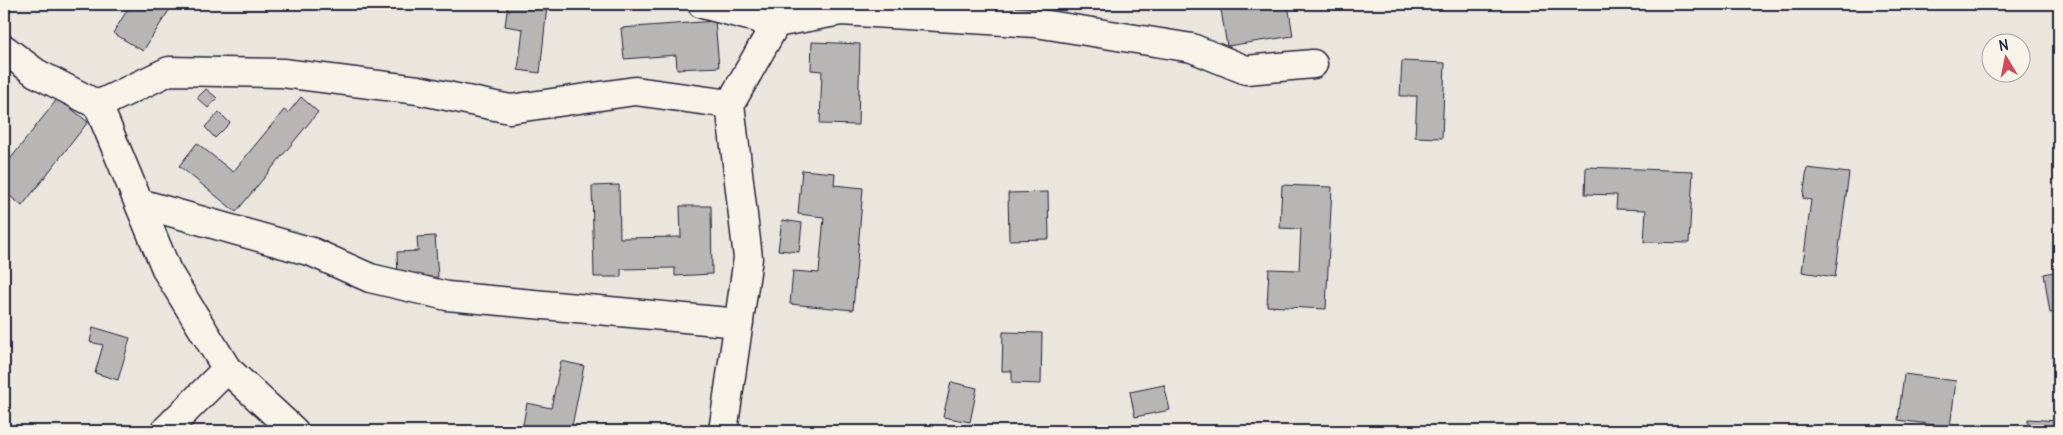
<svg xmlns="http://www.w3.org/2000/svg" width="2063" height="435" font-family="Delius,sans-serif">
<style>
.building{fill:#b8b6b5;stroke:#22223b}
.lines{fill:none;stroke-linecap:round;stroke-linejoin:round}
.street-casing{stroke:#22223b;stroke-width:31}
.street{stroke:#f7f3e8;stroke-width:28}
</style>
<rect width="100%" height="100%" fill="#eae6de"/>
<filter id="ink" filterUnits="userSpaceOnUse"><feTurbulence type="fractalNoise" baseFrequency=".02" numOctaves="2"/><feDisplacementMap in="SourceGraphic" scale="10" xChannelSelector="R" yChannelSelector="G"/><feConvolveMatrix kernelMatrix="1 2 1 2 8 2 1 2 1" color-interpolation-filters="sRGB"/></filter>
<g filter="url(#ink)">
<!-- building -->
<path class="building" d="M131,4h42l-30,47 -30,-18z
M508,4l39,2 -7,67 -22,-3 5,-41 -18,-3z
M1220,4h68l5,32 -66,10z
M715,21l4,46 -42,2 -1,-14 -52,4 -3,-31z
M812,42l48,2 -2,81 -38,-1 2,-53 -11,-1z
M1402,61l43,2 -3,75 -27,-1 2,-41h-17z
M206,89l11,9 -9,10 -11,-10z
M301,97l17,15 -82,100 -57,-46 18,-23 36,29 51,-62 4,3z
M58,98l30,24 -66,84 -18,-15v-24z
M219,112l11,11 -15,15 -10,-11z
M1586,167l107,4 -4,72 -45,-1 2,-32 -30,-1 1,-14 -32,-1z
M1807,168l42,5 -14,104 -33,-5 9,-72 -8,-2z
M802,170l33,3 -1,12 29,3 -10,122 -63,-6 3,-33 26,2 5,-56 -26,-3z
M619,185l1,53 61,-1 -1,-31h31l1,68 -37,2v-8l-54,1v8h-27l-2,-91z
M1282,185l50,2 -6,122 -59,-3 2,-37 30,1 2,-41 -21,-1z
M1048,192l1,47 -40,1 -1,-47z
M782,220l20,3 -3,29 -21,-2z
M435,236l3,41 -40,2 -1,-27 21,-1 -1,-14z
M2059,271v58l-2,-17 -7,1 -6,-39z
M93,327l37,11 -12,42 -23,-7 8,-28 -13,-3z
M1003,332l39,1 -1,51 -29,-1v-12h-10z
M561,361l23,5 -13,65 -49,-1 5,-27 24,5z
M1904,374l52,7 -6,46 -52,-7z
M951,382l26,6 -7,34 -27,-5z
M1164,385l6,25 -35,7 -5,-25z
M2028,419l31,2v10h-31z"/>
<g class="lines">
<defs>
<path id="street" d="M702,4l74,19
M4,49l32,24 62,32 69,166 60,98 67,62
M98,105l71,-34 114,2 135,17 92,19 125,-18 95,13
M139,203l173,49 58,26 77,18 292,27
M165,431l62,-62
M723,431l25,-173 -18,-154 46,-81 65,-12 195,12 156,25 54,22 67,-6"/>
</defs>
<!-- street casing -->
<use href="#street" class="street-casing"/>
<!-- street -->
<use href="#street" class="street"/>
</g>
</g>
<!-- margin -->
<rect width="2063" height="435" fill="none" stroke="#f7f3e8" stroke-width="20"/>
<rect x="10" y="10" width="2043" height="415" fill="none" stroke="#22223b" stroke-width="2" filter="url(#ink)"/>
<!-- north arrow -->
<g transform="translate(2006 58) rotate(350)"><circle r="24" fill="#f7f3e8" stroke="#a29fa3"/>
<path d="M0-4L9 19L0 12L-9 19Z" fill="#d1495b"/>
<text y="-8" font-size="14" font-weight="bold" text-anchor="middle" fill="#22223b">N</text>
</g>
</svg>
